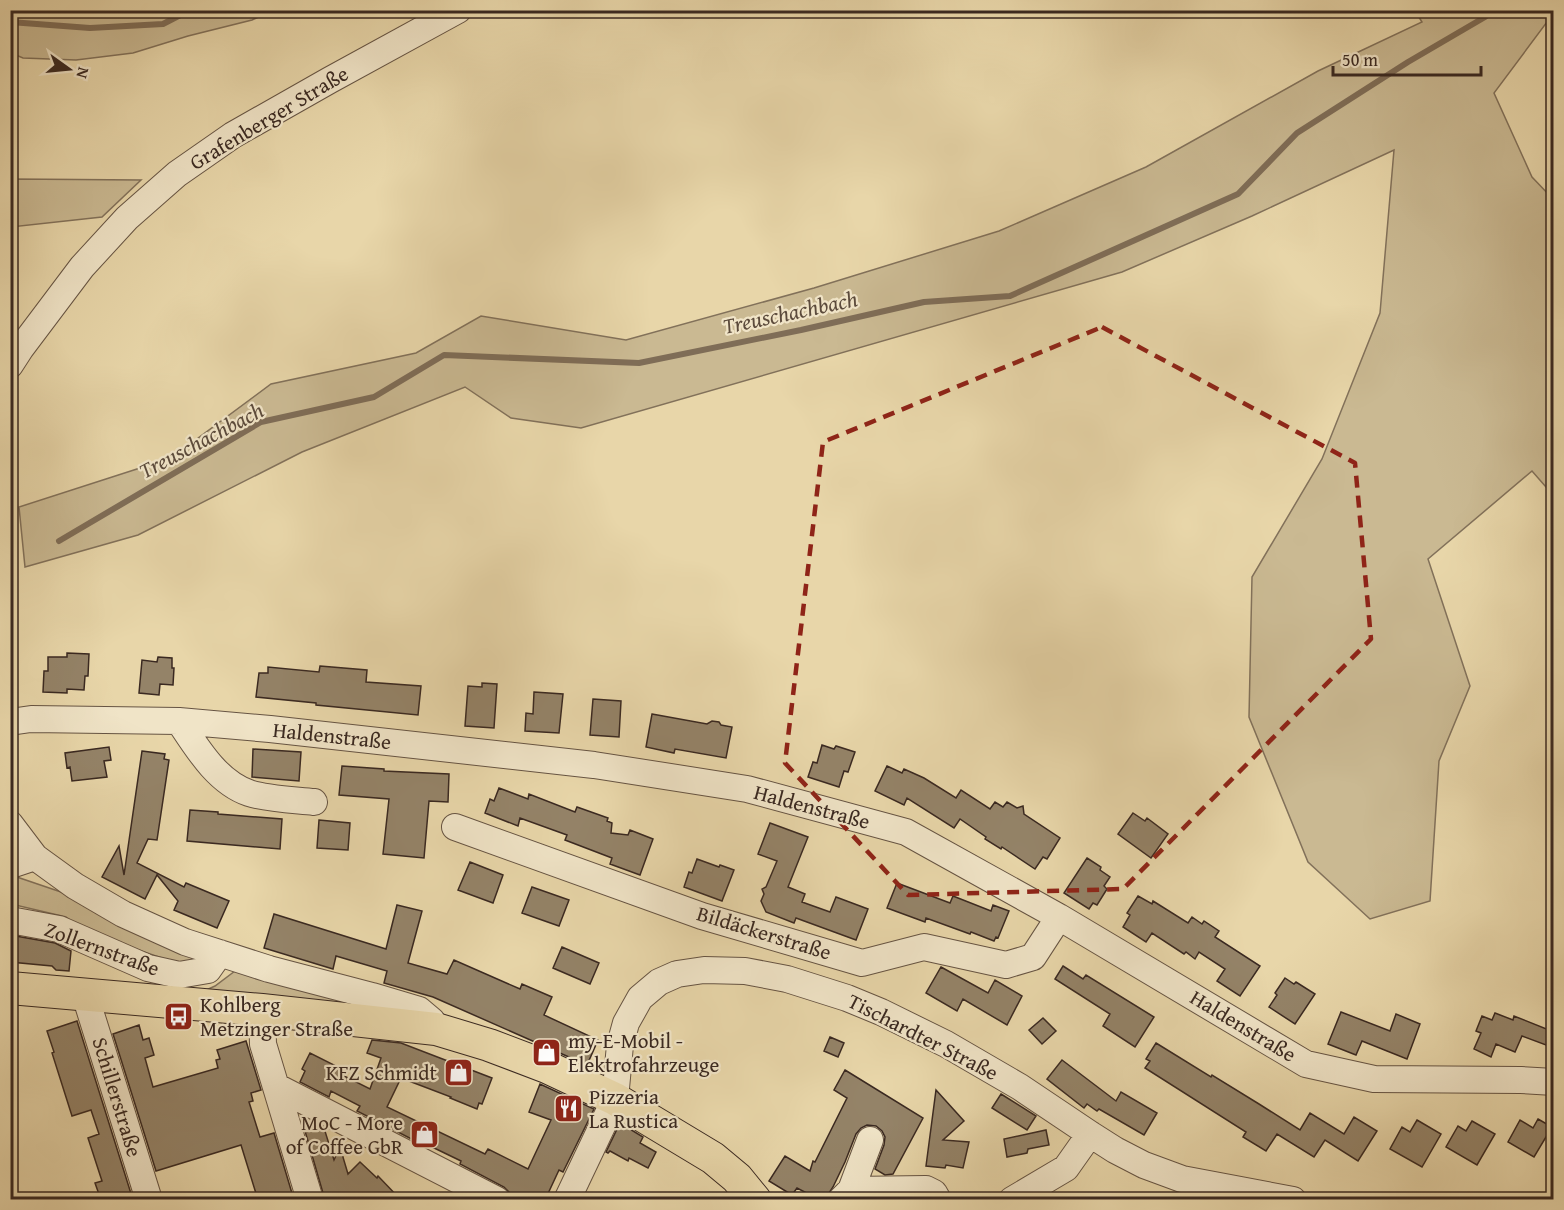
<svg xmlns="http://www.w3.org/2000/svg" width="1564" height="1210" font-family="'Gentium Book Plus',serif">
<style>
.green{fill:#cab992;stroke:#82715a;stroke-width:1.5}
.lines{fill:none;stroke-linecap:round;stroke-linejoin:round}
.stream{stroke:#7f6d57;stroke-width:6}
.building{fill:#948368;stroke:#3a2921;stroke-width:1.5}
.minor-casing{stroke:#665443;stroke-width:28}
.major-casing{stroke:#3a2921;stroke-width:34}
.minor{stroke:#f0e4c7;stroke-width:26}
.major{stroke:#e8d6a9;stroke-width:32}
.marked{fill:none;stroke:#8f2418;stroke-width:4.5;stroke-dasharray:12 8;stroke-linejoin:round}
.labels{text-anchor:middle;stroke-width:4.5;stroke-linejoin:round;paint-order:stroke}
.street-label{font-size:21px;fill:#3a2921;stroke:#f0e4c7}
.poi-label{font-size:21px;fill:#3a2921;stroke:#f0e4c7;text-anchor:start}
.water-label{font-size:22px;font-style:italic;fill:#5c4b3c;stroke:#f0e4c7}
</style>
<rect width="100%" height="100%" fill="#e8d6a9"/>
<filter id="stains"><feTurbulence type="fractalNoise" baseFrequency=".00333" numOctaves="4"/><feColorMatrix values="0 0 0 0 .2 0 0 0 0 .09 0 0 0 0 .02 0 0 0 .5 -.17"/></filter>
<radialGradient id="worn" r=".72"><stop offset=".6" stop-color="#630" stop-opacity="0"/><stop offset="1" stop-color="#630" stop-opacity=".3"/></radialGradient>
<!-- green -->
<path class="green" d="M10,11l1,-1 260,1 -19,9 -64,16 -55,17 -57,7 -53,-2 -12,-5z
M1415,11h139l-1,3 -59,79 38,84 21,22v296l-21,-24 -104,88 42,127 -31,75 -9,140 -60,18 -62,-57 -59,-145 3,-140 70,-118 58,-146 14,-163 -142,66 -130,56 -541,156 -70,-10 -46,-31 -163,65 -164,83 -113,32 -6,-60 152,-49 100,-74 145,-31 65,-37 145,24 188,-52 185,-57 147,-64 172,-96 104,-49z
M11,179l130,1 -39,37 -91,10z
M11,875l50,17 136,66 -2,3 -19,2 -92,-32 -18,-14 -55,-13z
M235,971l156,42 -185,-23 9,-4z"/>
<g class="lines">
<!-- stream -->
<path class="stream" d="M10,22l80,6 73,-4 27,-14
M59,541l202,-119 113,-25 70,-42 195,8 162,-33 123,-28 86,-6 228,-102 59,-61 111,-71 77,-45 8,-7"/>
</g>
<!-- building -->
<path class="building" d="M67,653l22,1 -1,22h-3l-1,14 -17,-1v4l-24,-1 1,-21h4v-14h19z
M158,657l14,1v10h2l-1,17 -13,-1 -1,11 -20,-2 3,-33 15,2z
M320,666l47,4 -1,12 55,4 -3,29 -102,-10v-2l-60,-6 3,-24h9v-6l51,5z
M482,683l15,1 -3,44 -29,-2 3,-40 14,1z
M534,692l29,2 -4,39 -34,-2 1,-18 7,1z
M593,699l28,2 -2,36 -29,-2z
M652,714l55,10 5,-3 7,1 2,3 11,2 -6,31 -51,-9 -1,4 -28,-6z
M822,745l12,4 2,-3 19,6 -7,20 -4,-1 -5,16 -31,-10 5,-15 4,1z
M109,747l2,13 -7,1 3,16 -35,4 -2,-14 -3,1 -2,-15z
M253,749l48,3 -2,29 -47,-4z
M142,751l23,3 -1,5 5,1 -12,80 -9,-1 -11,24 47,24 2,-4 43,18 -12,27 -43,-18 4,-9 -21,-26 -12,24 -43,-22 17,-31 5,29z
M342,766l42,3v2l65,3 -1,28 -19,-1 -5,57 -41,-4 6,-55 -50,-4z
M887,766l15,7 2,-4 20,9 32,20 5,-8 29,19 5,-7 8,5 4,-5 10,6 6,-2 1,8 36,24 -13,21 -4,-2 -8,12 -33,-22 -1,2 -16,-10 1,-2 -26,-18 -6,9 -47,-30 -3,7 -29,-14z
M499,788l29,11 1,-5 46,18 2,-5 31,11 -1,3 5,2 -1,10 17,2 2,-5 23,9 -13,36 -30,-11 2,-6 -47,-18 2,-5 -47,-17 -2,8 -33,-13 5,-14 4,2z
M190,810l28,2v2l64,5 -2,30 -93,-8z
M1133,813l12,8 2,-3 21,16 -17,24 -33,-24z
M319,820l31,3 -2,27 -31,-2z
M770,823l38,14 -20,50 17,7 -3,8 28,10 6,-15 32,12 -12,31 -60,-22 -2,5 -28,-11 -5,-11 3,-7 -2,-5 4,-2 11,-26 -19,-7z
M1087,858l14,9 -1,3 10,7 -6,9 3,3 -10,16 -4,-2 -4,6 -25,-16z
M697,859l22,8 1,-2 14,5 -12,31 -38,-14 5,-15 3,1z
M470,862l33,13 -10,28 -35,-13z
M897,883l53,20 3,-7 38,15 2,-6 16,6 -11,27 -2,-1 -2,4 -23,-9 -1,2 -44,-16 -1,4 -38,-14z
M532,887l37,13 -10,26 -37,-13z
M1138,896l14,8 1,-3 35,22 4,-6 10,7 2,-3 15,10 -4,6 45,29 -20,30 -23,-15 8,-12 -26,-17 -4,7 -9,-7 -2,2 -32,-21 -6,9 -23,-15 7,-12 -3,-2z
M397,905l25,6 -14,52 39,11 7,-14 66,29 2,-5 30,13 -8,18 54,25 -11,25 -154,-68 -49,-14 3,-12 -51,-15 -3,13 -69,-21 10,-34 112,35z
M10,935l45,8 16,8 -2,20 -13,-1 -4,-4 -42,-4z
M562,947l37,16 -9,21 -37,-16z
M1063,966l20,13 3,-4 68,42 -19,30 -32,-21 7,-12 -55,-35z
M941,967l47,26 7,-13 27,16 -15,29 -44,-26 -6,12 -31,-18z
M1285,978l9,6 2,-2 19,12 -20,30 -26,-17 8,-12 -2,-2z
M1341,1012l49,19 6,-17 24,10 -13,35 -45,-18 -6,14 -28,-11z
M1495,1013l18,7 1,-4 40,16v16l-32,-12 -7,16 -19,-8 -5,13 -17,-8 7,-16 -5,-2 6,-15 10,4z
M1043,1018l13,13 -14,13 -13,-14z
M77,1021l56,179h-32l-6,-17 7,-2 -14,-43 11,-4 -8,-24 -19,6 -20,-63 2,-1 -7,-21z
M139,1025l4,15 6,-2 5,17 -9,3 8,29 65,-19 -2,-8 4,-1 -3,-9 29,-9 15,49 -10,3 2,8 -4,1 11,35 14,-4 20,67h-36l-17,-55 -85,26 -43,-137z
M830,1037l14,6 -6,14 -14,-6z
M372,1040l29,3 91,35 -10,26 -3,-1 -2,6 -27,-11 1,-1 -50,-19 -14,29 98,47 3,-5 40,20 23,-49 -22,-8 11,-28 54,25 -31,63 -4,-2 -14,30h-22l-13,-7 -6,-6 -44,-23 1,-3 -33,-16 -1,2 -70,-36 3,-5 -29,-15 -2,6 -29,-15 5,-11 -3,-2 8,-16 32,16 -2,5 30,15 11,-31 -14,-5z
M1156,1043l55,34 1,-2 47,29 41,26 10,-17 34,21 10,-17 23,14 -19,30 -33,-21 -11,17 -37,-23 -11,17 -23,-14 3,-5 -101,-64 5,-7 -4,-2z
M1062,1060l54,41 5,-9 36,21 -13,22 -45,-26 -2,2 -10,-7 -3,4 -37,-29z
M845,1070l78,48 -30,56 -8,1 -10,-6 9,-24 1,-8 -3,-6 -6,-5 -9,-1 -6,3 -5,6 -11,28 -12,25 -6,9 -1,4h-6l-23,-12 -5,7 -23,-14 16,-25 25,15 3,-10 2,1 32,-64 -13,-8z
M936,1090l28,31 -21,19 26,2 -6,26 -17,-3 -1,3 -19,-2z
M1001,1094l35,22 -9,14 -35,-22z
M1538,1119l14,8 -18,30 -26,-15 12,-22 13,8z
M1417,1120l24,14 -19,33 -32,-18 12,-22 8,5z
M1472,1121l23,13 -18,31 -31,-18 12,-21 8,5z
M620,1123l23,14 -3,6 16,9 -8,16 -19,-10 -1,3 -18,-10 -2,2 -2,-1z
M321,1127l3,1 10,32 6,-13 8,27 12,-12 17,16 1,-2 23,24h-76l-20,-69z
M1046,1130l3,15 -21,4 -1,4 -20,4 -3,-18z"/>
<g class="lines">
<defs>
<path id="minor" d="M10,365l11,-17 61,-81 45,-49 50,-44 56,-39 97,-55 128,-70
M179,721c18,27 38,61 70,72 17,6 47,7 65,9
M10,722l21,-3 148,2 91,8 324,36 153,24 159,43 153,85 247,147 68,15 147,1 33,2
M10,824l25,33 40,29 48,28 62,28 84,27 103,27 47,14 13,11 4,8
M455,827l247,89 160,47 62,-16 82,18 27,-8 26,-40
M10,863l4,1 21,-7
M10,920l49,9 89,39 31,7 29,-5 12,-17
M85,995l64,205
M262,1010l1,34 47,156
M277,1087l220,113
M851,1190l19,-50
M567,1200l48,-101 5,-54 6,-22 14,-25 19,-16 18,-8 27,-4 41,1 42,8 60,19 34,14 65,32 74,43 70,47 25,16 29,15 38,14 111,21
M841,1200l10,-10 75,-1 8,4 4,7
M1012,1200l54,-32 24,-34"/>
<path id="major" d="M10,988l252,22 174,19 53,16 58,22 68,32 98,59 24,20 18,22"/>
</defs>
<!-- minor casing -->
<use href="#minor" class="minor-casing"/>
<!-- major casing -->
<use href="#major" class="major-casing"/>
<!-- minor -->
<use href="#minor" class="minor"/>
<!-- major -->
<use href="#major" class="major"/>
</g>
<!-- marked area -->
<path class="marked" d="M1102,327l253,136 16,176 -248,250 -215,6 -123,-132 38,-321z"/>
<!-- icons -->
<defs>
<symbol id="bus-square" viewBox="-11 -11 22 22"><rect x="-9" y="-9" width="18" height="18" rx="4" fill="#8f2418" stroke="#f0e4c7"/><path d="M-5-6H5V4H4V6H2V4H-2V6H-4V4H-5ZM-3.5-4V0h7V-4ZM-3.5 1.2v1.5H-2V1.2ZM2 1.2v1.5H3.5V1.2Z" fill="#fff"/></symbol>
<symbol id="shop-square" viewBox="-11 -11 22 22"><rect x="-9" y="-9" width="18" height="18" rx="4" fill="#8f2418" stroke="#f0e4c7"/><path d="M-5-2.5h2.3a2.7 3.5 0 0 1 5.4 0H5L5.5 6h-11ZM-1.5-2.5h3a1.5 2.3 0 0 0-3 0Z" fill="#fff"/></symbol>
<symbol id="restaurant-square" viewBox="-11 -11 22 22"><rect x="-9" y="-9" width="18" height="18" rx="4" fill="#8f2418" stroke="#f0e4c7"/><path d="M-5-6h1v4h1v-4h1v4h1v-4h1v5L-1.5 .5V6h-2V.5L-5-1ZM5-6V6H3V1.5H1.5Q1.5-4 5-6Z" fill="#fff"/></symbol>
</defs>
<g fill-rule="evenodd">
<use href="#bus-square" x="162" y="1000" width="33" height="33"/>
<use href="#shop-square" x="530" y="1036" width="33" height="33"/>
<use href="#shop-square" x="442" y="1056" width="33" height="33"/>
<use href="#restaurant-square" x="552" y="1092" width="33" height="33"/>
<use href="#shop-square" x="408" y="1118" width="33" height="33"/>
</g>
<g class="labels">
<!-- street labels -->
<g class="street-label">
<text transform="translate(269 118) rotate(-31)" y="7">Grafenberger Straße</text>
<text transform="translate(332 736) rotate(6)" y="7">Haldenstraße</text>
<text transform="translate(812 807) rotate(15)" y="7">Haldenstraße</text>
<text transform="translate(764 933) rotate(17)" y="7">Bildäckerstraße</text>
<text transform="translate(102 949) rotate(20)" y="7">Zollernstraße</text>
<text transform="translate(1243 1026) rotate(31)" y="7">Haldenstraße</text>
<text transform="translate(923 1037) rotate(27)" y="7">Tischardter Straße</text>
<text transform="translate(117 1097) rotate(73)" y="7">Schillerstraße</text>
</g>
<!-- poi labels -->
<g class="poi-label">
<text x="200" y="1012">Kohlberg<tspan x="200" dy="24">Metzinger Straße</tspan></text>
<text x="568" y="1048">my-E-Mobil -<tspan x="568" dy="24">Elektrofahrzeuge</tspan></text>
<text x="437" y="1080" text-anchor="end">KFZ Schmidt</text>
<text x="589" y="1104">Pizzeria<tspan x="589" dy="24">La Rustica</tspan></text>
<text x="403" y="1130" text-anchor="end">MoC - More<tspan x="403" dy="24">of Coffee GbR</tspan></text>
</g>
<!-- water labels -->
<g class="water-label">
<text transform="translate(790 312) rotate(-12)" y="8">Treuschachbach</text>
<text transform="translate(201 440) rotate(-28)" y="8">Treuschachbach</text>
</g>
</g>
<!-- margin -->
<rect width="1564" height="1210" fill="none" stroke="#e8d6a9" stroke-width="36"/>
<rect x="12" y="12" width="1540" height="1186" fill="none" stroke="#3a2921" stroke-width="3"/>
<rect x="18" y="18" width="1528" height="1174" fill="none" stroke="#3a2921" stroke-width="1.5"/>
<!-- north arrow -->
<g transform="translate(69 69) rotate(105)" stroke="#f0e4c7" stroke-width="4.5" paint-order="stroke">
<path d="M0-4.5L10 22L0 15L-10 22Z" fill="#3a2921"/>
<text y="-9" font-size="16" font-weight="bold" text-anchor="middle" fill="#3a2921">N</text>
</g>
<!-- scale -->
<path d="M1333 66v9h148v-9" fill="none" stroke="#3a2921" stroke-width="3"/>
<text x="1342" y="66" font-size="18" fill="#3a2921" stroke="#f0e4c7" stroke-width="4.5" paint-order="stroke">50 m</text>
<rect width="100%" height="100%" filter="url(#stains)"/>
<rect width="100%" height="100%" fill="url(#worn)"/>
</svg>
